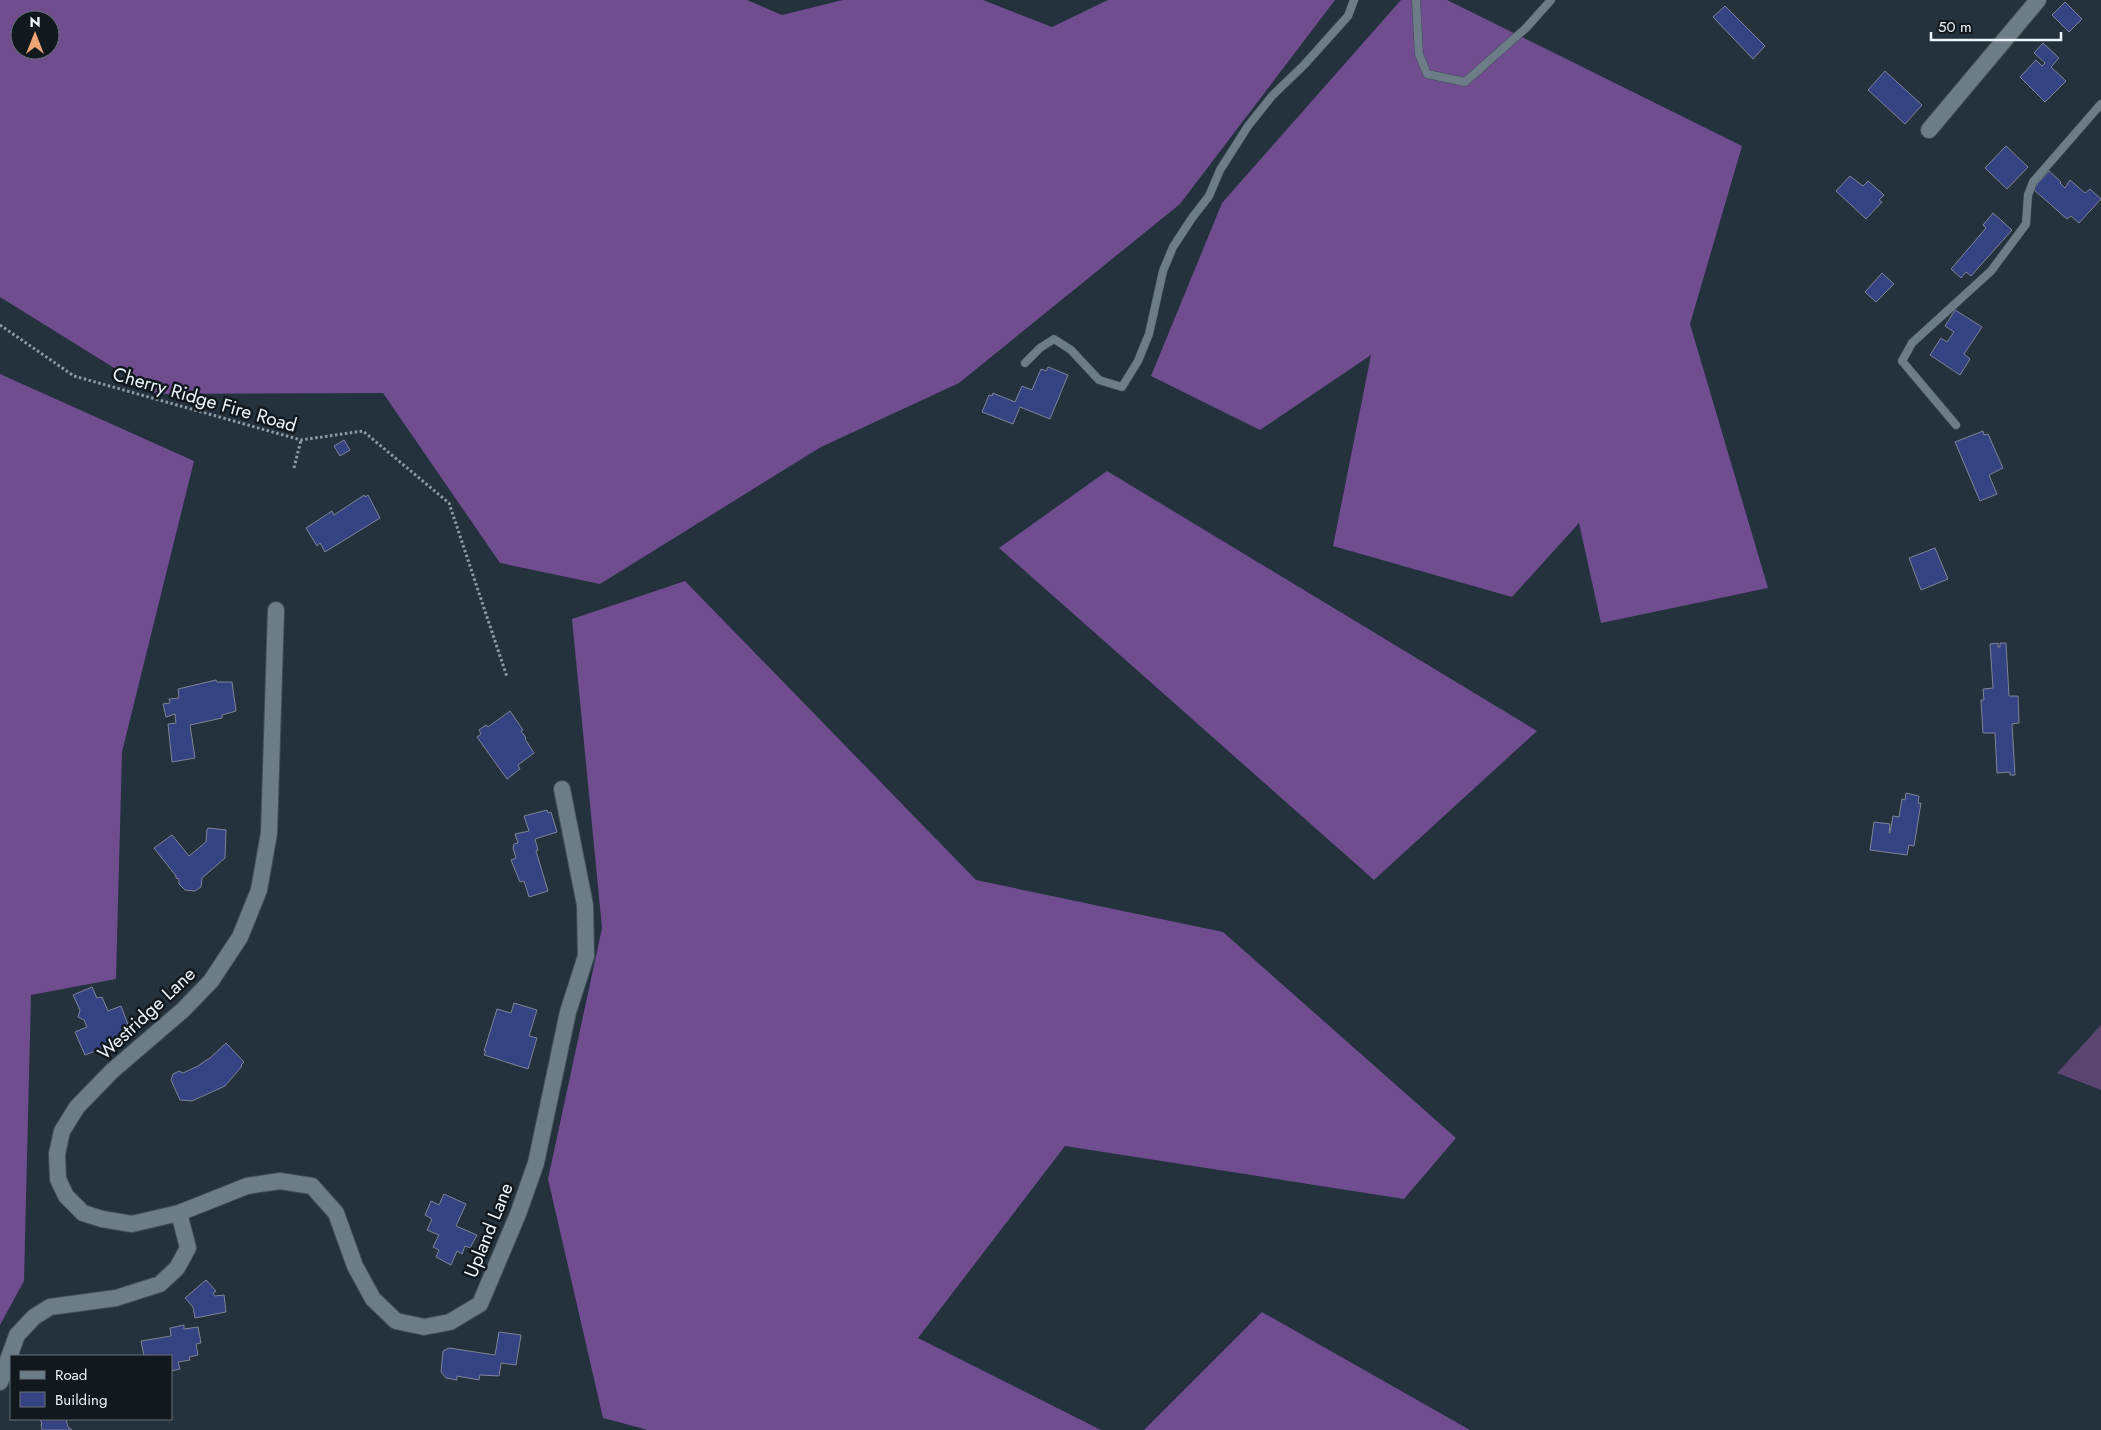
<svg xmlns="http://www.w3.org/2000/svg" width="2101" height="1430" font-family="Jost,sans-serif">
<style>
.green{fill:#5a4570}
.forest{fill:#6f4d8f;fill-rule:evenodd}
.building{fill:#354383;stroke:#7f8496}
.lines{fill:none;stroke-linecap:round;stroke-linejoin:round}
.service-casing{stroke:#414f57;stroke-width:9}
.minor-casing{stroke:#414f57;stroke-width:18}
.path{stroke:#8e9aa2;stroke-width:3;stroke-dasharray:2.5 2.5;stroke-linecap:butt}
.service{stroke:#6c7d88;stroke-width:8}
.minor{stroke:#6c7d88;stroke-width:16}
.labels{text-anchor:middle;stroke-width:5;stroke-linejoin:round;paint-order:stroke}
.street-label{font-size:19px;fill:#ecf6fc;stroke:#12191e}
</style>
<rect width="100%" height="100%" fill="#23323c"/>
<!-- green -->
<path class="green" d="M2101,1025v65l-44,-17z"/>
<!-- forest -->
<path class="forest" d="M0,0h747l35,15 61,-15h140l69,27 56,-27h227l-155,204 -221,179 -138,64 -221,137 -100,-21 -117,-170 -227,1 -156,-97zM20,20h30v30h-30z
M1401,0h46l295,146 -52,178 78,264 -167,35 -22,-100 -67,74 -179,-51 38,-191 -111,75 -109,-54 71,-173z
M0,374l194,87 -72,291 -6,227 -85,16 -7,286 -24,44z
M1107,471l430,260 -163,149 -375,-332z
M685,581l291,299 247,52 233,206 -52,61 -339,-53 -147,192 183,92h-453l-45,-12 -55,-239 54,-251 -30,-309z
M1262,1312l208,118h-326z"/>
<!-- building -->
<path class="building" d="M2065,2l17,17 -13,13 -17,-17z
M1725,6l40,40 -12,13 -40,-42z
M2043,43l16,15 -8,9 15,14 -21,21 -25,-25 16,-17 6,6 3,-3 -11,-10z
M1885,71l37,34 -17,19 -37,-34z
M2006,146l22,21 -21,22 -22,-21z
M2049,171l12,11 -1,1 5,5 5,-8 15,13 5,-4 11,10 -22,24 -8,-7 -4,3 -34,-30z
M1850,176l13,10 5,-5 16,14 -5,5 3,2 -16,17 -30,-28z
M1993,213l19,17 -41,46 -5,-4 -5,6 -10,-9 35,-41 -3,-3z
M1882,273l12,11 -18,18 -11,-10z
M1955,310l27,17 -18,27 6,5 -10,16 -30,-20 11,-17 6,4 7,-10 -9,-6z
M1048,367l20,8 -18,44 -30,-12 -7,17 -31,-12 7,-17 3,1 1,-3 22,9 7,-16 10,4 9,-21 5,2z
M1983,431l1,4 4,-1 15,34 -14,7 8,19 -17,7 -25,-59z
M344,440l6,10 -10,6 -6,-10z
M364,495l1,2 3,-2 12,23 -55,34 -5,-9 -3,3 -11,-18 26,-17 2,4z
M1935,548l13,31 -27,11 -12,-32z
M1998,643v4h2v-4h6l3,53h9l1,27 -7,1 3,51h-5v-3l-13,1 -2,-40h-12l-2,-33h3l-1,-11 10,-1 -3,-44z
M216,680l1,2h15l4,29 -14,4v3l-32,7 5,33 -23,4 -4,-38 8,-1 -1,-9 -9,3 -3,-13 7,-1 -1,-4 10,-1 -1,-9z
M510,711l13,19 -2,1 5,7 -1,1 9,14 -16,12 2,4 -13,10 -30,-42 4,-3 -2,-4 7,-5 2,2z
M1906,793l13,3 -1,7h3l-7,43 -5,-1 -2,10 -37,-5 4,-28 16,2 -1,9h1l3,-17 6,1 3,-18 3,1z
M547,810l1,3 3,-1 6,20 -22,7 3,11 -2,1 12,40 -19,6 -5,-16 -4,1 -9,-22 5,-2 -3,-10 1,-4 4,-1 -3,-9 14,-3 -5,-15z
M209,828l17,2 -1,28 -23,20 -1,9 -6,4 -10,-1 -6,-6v-5l-3,-1v-2l-22,-28 18,-13 17,21 17,-14 1,-13z
M92,987l5,11 5,-1 6,14 13,-5 11,29 -11,5v1l-36,14 -10,-23 12,-5 -3,-7 -6,-3 2,-7 -7,-15z
M514,1003l23,7 -8,26 8,2 -9,31 -44,-14 2,-4h-2l13,-42 14,4z
M226,1043l18,19 -3,3 1,1 -17,20 -33,15 -12,-1 -9,-20 2,-6 6,-3 4,2 15,-7 10,-7h1z
M444,1194l22,10 -10,22 21,9 -7,13 -5,-2 -3,8 -5,-3 -6,14 -15,-8 3,-7 -6,-3 6,-12 -12,-5 5,-11 -7,-4 6,-14 8,4z
M206,1280l10,11 -3,2 2,3 9,-1 2,17 -31,6 -2,-11 -8,-9z
M184,1325v4l14,-2 3,16 -5,1 2,11 -9,2 1,3 -12,2 2,7 -9,2v-15h-27l-3,-15 30,-5 -1,-8z
M499,1332l22,3 -5,30 -15,-2 -2,13 -19,-1 -1,5 -22,-4v4l-11,-2 -5,-6 2,-21 6,-3 46,7z
M40,1419h26l2,8 4,3h-30l-1,-6h1z"/>
<g class="lines">
<defs>
<path id="service" d="M1416,0l3,54 8,20 38,8 61,-54 25,-28
M1025,363l15,-15 14,-9 17,11 28,30 23,7 16,-26 11,-27 14,-63 10,-24 19,-29 17,-22 11,-26 28,-44 24,-30 32,-31 44,-49 6,-16
M1956,425l-54,-64 10,-18 79,-72 35,-47 2,-29 5,-13 68,-78"/>
<path id="minor" d="M1929,130l109,-130
M276,610l-7,223 -10,57 -19,47 -29,44 -28,29 -71,61 -35,36 -15,24 -5,23 1,25 8,17 17,17 19,6 30,5 47,-11 68,-27 33,-5 32,5 24,27 19,53 18,33 23,22 28,6 26,-5 30,-18 38,-90 18,-51 32,-151 18,-56 -1,-51 -23,-116
M0,1382l17,-47 17,-18 16,-10 66,-9 44,-14 17,-16 11,-20 -9,-35"/>
</defs>
<!-- service casing -->
<use href="#service" class="service-casing"/>
<!-- minor casing -->
<use href="#minor" class="minor-casing"/>
<!-- path -->
<path class="path" d="M0,325l74,51 227,64 62,-9 86,72 58,174
M294,468l7,-28"/>
<!-- service -->
<use href="#service" class="service"/>
<!-- minor -->
<use href="#minor" class="minor"/>
</g>
<g class="labels">
<!-- street labels -->
<g class="street-label">
<text transform="translate(205 399) rotate(16)" y="7">Cherry Ridge Fire Road</text>
<text transform="translate(146 1013) rotate(-43)" y="7">Westridge Lane</text>
<text transform="translate(488 1230) rotate(-68)" y="7">Upland Lane</text>
</g>
</g>
<!-- legend -->
<rect x="10" y="1355" width="162" height="65" fill="#12191e" stroke="#697177"/>
<rect x="20" y="1371" width="25" height="8" fill="#6c7d88" stroke="#697177"/>
<text x="55" y="1380" font-size="15" fill="#ecf6fc">Road</text>
<rect x="20" y="1392" width="25" height="15" fill="#354383" stroke="#697177"/>
<text x="55" y="1405" font-size="15" fill="#ecf6fc">Building</text>
<!-- north arrow -->
<g transform="translate(35 35)"><circle r="24" fill="#12191e" stroke="#697177"/>
<path d="M0-4L9 19L0 12L-9 19Z" fill="#efa377"/>
<text y="-8" font-size="14" font-weight="bold" text-anchor="middle" fill="#ecf6fc">N</text>
</g>
<!-- scale -->
<path d="M1931 32v8h130v-8" fill="none" stroke="#ecf6fc" stroke-width="2.5"/>
<text x="1938" y="32" font-size="15" fill="#ecf6fc" stroke="#12191e" stroke-width="4" paint-order="stroke">50 m</text>
</svg>
